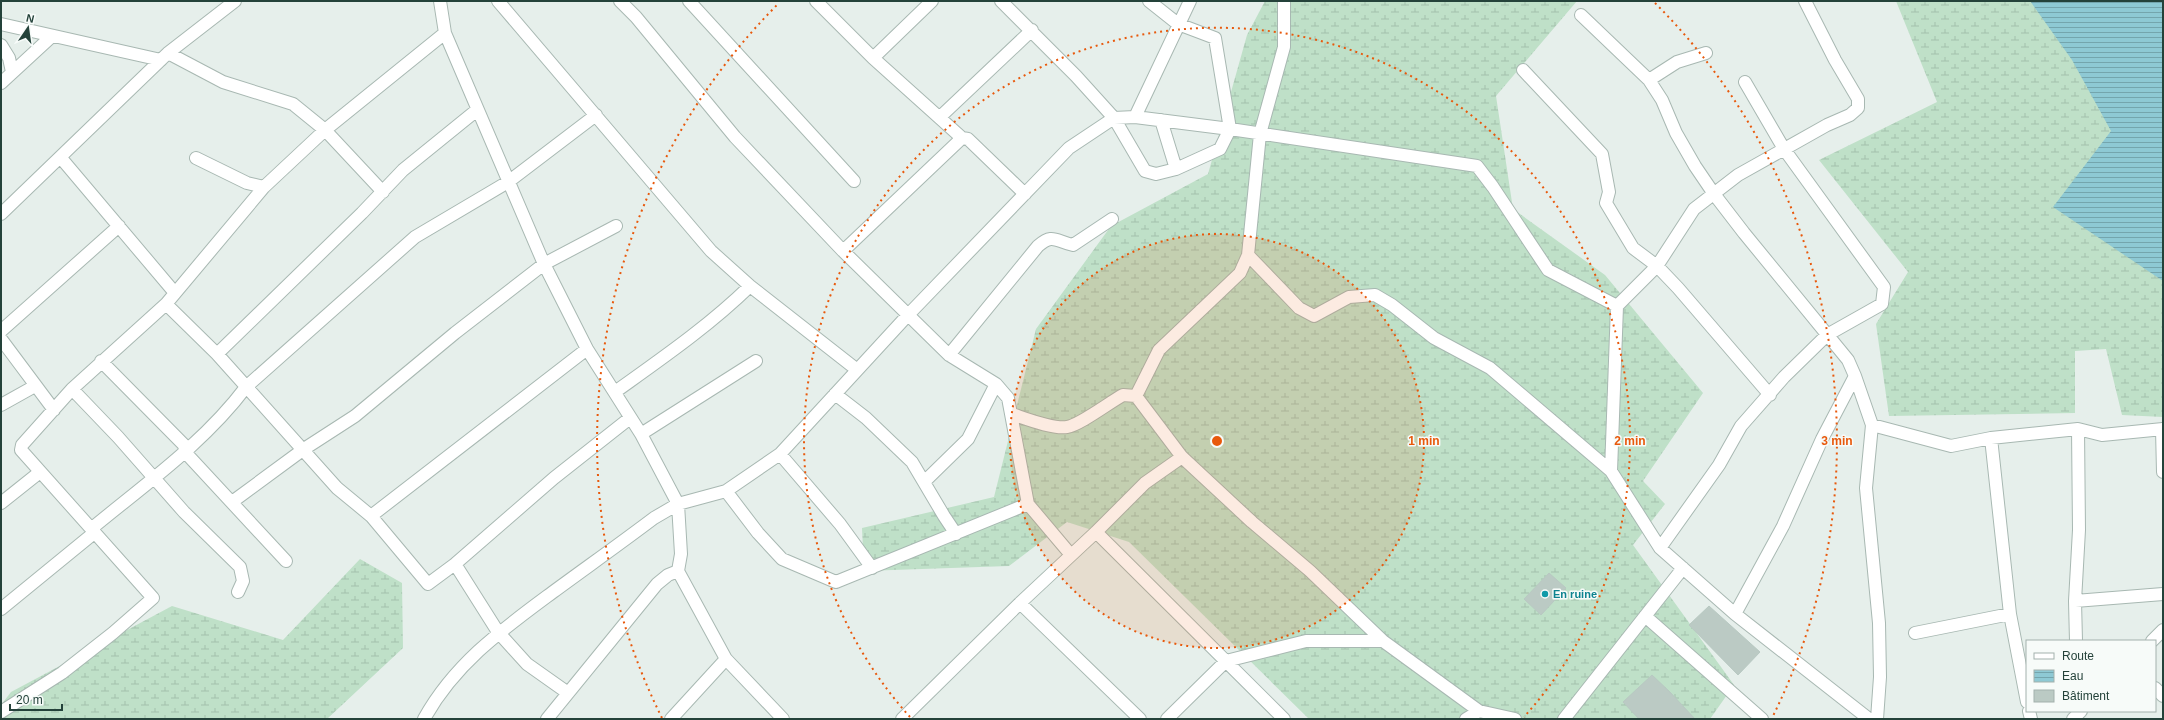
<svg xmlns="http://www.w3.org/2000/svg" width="2164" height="720" font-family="Arial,sans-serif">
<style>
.wetland{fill:url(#wetland-marsh)}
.water{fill:url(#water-rules)}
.building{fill:#bbcac4;stroke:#b8c9c2}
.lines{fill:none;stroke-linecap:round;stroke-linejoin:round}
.minor-casing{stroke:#a8b8b2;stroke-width:14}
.minor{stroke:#fff;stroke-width:12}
.ring{fill:none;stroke:#e8590c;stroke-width:2;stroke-dasharray:2 4}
.culture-dot{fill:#0f9aa8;stroke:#f7fbf9;stroke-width:1.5}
.labels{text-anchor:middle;stroke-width:3;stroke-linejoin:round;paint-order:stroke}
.culture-label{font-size:11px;font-weight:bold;fill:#0d838f;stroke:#f7fbf9;text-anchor:start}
.centre{fill:#e8590c;stroke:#f7fbf9;stroke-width:2}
.ring-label{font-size:12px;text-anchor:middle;font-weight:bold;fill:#e8590c;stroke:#f7fbf9;stroke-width:3;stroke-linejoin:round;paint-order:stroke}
</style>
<defs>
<pattern id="wetland-marsh" width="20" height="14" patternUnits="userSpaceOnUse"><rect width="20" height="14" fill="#bfe0c8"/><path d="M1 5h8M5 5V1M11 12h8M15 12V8" fill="none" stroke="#a4c1ad"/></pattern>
<pattern id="water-rules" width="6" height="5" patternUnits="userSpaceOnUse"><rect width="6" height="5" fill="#8ec9d4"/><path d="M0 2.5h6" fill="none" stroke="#74a5ad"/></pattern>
</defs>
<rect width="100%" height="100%" fill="#e6efeb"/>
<!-- wetland -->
<path class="wetland" d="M1265,1h312l-81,95 17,113 92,66 98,118 -60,88 22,23 -32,41 101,140 -24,34h-401l-180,-177 -62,-20 -58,44 -145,5 -2,-43 132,-31 42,-168 75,-103 97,-52 39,-139z
M1896,1h267v416l-41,-2 -16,-66 -31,2v62l-186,3 -13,-92 32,-52 -89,-112 118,-58z
M360,559l42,24 1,65 -76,71h-326v-14l10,-13 161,-86 111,34z"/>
<!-- water -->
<path class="water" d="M2030,1h133v280l-110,-74 58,-76 -39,-71z"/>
<!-- building -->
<path class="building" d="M1549,573l17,15 -25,27 -17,-16z
M1709,606l51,46 -22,23 -49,-50z
M1652,675l18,17 25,27h-56l-16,-17z"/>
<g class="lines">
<defs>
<path id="minor" d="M440,1l5,32 99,231 43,85 54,85 37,70 3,50 -3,17 48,88 57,60
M498,1l213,250 39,35 106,83
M620,1l16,16 99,120 108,114 106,104 47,29 12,14 20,106 43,51
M689,1l165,180
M816,1l57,57 89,80 6,1 57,55
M1001,1l75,75 38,42 31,53 11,3 20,-5 44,-20 10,-20 -15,-91 -37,-14 -29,-23
M1805,1l30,59 23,39v9l-8,7 -23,10 -89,50 -44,34 -37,57 -40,40 -6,165 49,77 75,66 134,105
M1581,15l68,65 13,20 14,33 19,33 19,28 30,39 104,127 7,16 17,49 -6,63 13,135 1,54 -3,42
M1,24l160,36
M1,45l8,13 3,14
M168,53l55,29 70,22 32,26 58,62
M873,58l59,-57
M1523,70l79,84 7,38 -3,11 27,45 24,18 21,22 92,107
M1649,80l28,-18 29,-9
M1,83l51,-47
M940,117l92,-87
M1135,117l55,-116
M1161,120l15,49
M61,158l114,135
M196,158l51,25 17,4
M1,214l167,-161 67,-52
M843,251l119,-113
M1248,255l51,53 15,8 35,-19 26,-2 17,10 42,33 56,30 121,103
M166,304l51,50 120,134 34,28 57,68 27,-20 99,-86 76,-60
M1,331l118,-105
M1,339l53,71
M217,354l145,-141 41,-43 74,-60
M949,355l89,-109c15,-13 17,-5 35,-1l39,-26
M101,361l86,87
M72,389l46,48 66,75 56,55 3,14 -5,11
M615,392c46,-33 94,-66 135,-106
M835,394l31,24 46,44 32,54 12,18
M1136,396l23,-46 81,-77 8,-18 12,-121 24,-87v-46
M1,405l34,-19
M1012,414c15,5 40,15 55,13 13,-2 43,-25 56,-32l13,1 46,61 70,65 58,49 73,70 96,70 36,8
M1872,425l79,21 40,-8 87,-9 24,6 61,-6
M2162,429l1,43
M641,434l115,-73
M1991,438l19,176 17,88
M184,451l102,110
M780,454l60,70 32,44
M924,482l44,-43 28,-55
M726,491l32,42 24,26 54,23 192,-78
M232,502l72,-53 51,-33 100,-83 89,-69 72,-38
M1,503l39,-31
M371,516l216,-167
M91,529c53,-44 113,-86 155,-142l169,-150 93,-55 88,-67
M1096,532l188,187
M1660,548l59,-83 22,-39 43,-49 43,-42 55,-31 2,-17 -100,-138 -39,-67
M455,564l43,68 29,32 41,29
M2075,601l88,-7
M1020,603l120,116
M1,609l93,-76
M1735,614l48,-88 39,-87 33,-63
M1645,616l117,103
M1915,633l95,-19
M2076,641l-1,-40 4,-71 -1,-101
M2152,641l11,-11
M2155,688l8,8
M2029,711l2,8
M1,712l61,-39 51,-40 40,-35 -132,-148 1,-5 50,-56 94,-85 98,-117 61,-57 120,-97
M424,719c31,-56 79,-90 129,-127 34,-25 68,-49 101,-74l24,-14 48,-13 54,-37 127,-138 162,-168 45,-30 21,-1 95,12 247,37 16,21 55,83 69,36
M547,719l110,-135 11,-9 10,-4
M671,719l55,-60
M902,719l118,-116 76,-71 49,-49 37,-26
M1167,719l59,-58 80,-20h77
M1466,719l13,-8
M1564,719l119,-151
M2073,719l8,-8"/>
</defs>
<!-- minor casing -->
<use href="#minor" class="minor-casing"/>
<!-- minor -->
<use href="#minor" class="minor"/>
</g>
<!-- distance rings -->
<circle cx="1217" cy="441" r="207" fill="#e8590c" fill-opacity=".12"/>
<g class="ring">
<circle cx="1217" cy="441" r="207"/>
<path d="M910 717A413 413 0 1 1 1524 717"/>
<path d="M662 718A620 620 0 0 1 779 3M1655 3A620 620 0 0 1 1772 718"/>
</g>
<!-- markers -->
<circle class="culture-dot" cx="1545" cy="594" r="4"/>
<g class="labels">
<!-- culture labels -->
<g class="culture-label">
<text x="1553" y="598">En ruine</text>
</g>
</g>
<circle cx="1217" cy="441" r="6" class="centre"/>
<g class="ring-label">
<text x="1424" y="445">1 min</text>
<text x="1630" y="445">2 min</text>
<text x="1837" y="445">3 min</text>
</g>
<!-- border -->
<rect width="2164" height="720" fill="none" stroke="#24423a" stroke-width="4"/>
<!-- legend -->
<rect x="2026" y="640" width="130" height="72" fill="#f7fbf9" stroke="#a3b1ad"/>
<rect x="2034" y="653" width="20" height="6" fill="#ffffff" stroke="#a3b1ad"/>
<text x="2062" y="660" font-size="12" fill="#24423a">Route</text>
<rect x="2034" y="670" width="20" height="12" fill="url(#water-rules)" stroke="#a3b1ad"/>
<text x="2062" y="680" font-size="12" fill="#24423a">Eau</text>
<rect x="2034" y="690" width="20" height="12" fill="#bbcac4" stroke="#a3b1ad"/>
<text x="2062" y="700" font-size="12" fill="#24423a">Bâtiment</text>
<!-- north arrow -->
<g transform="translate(28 28) rotate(13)" stroke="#f7fbf9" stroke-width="3" paint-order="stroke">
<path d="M0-3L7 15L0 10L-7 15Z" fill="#24423a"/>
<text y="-6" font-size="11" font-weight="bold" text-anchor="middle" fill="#24423a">N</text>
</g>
<!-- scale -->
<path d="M10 704v6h52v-6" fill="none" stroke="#24423a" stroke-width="2"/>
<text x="16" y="704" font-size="12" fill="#24423a" stroke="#f7fbf9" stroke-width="3" paint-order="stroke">20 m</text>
</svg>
